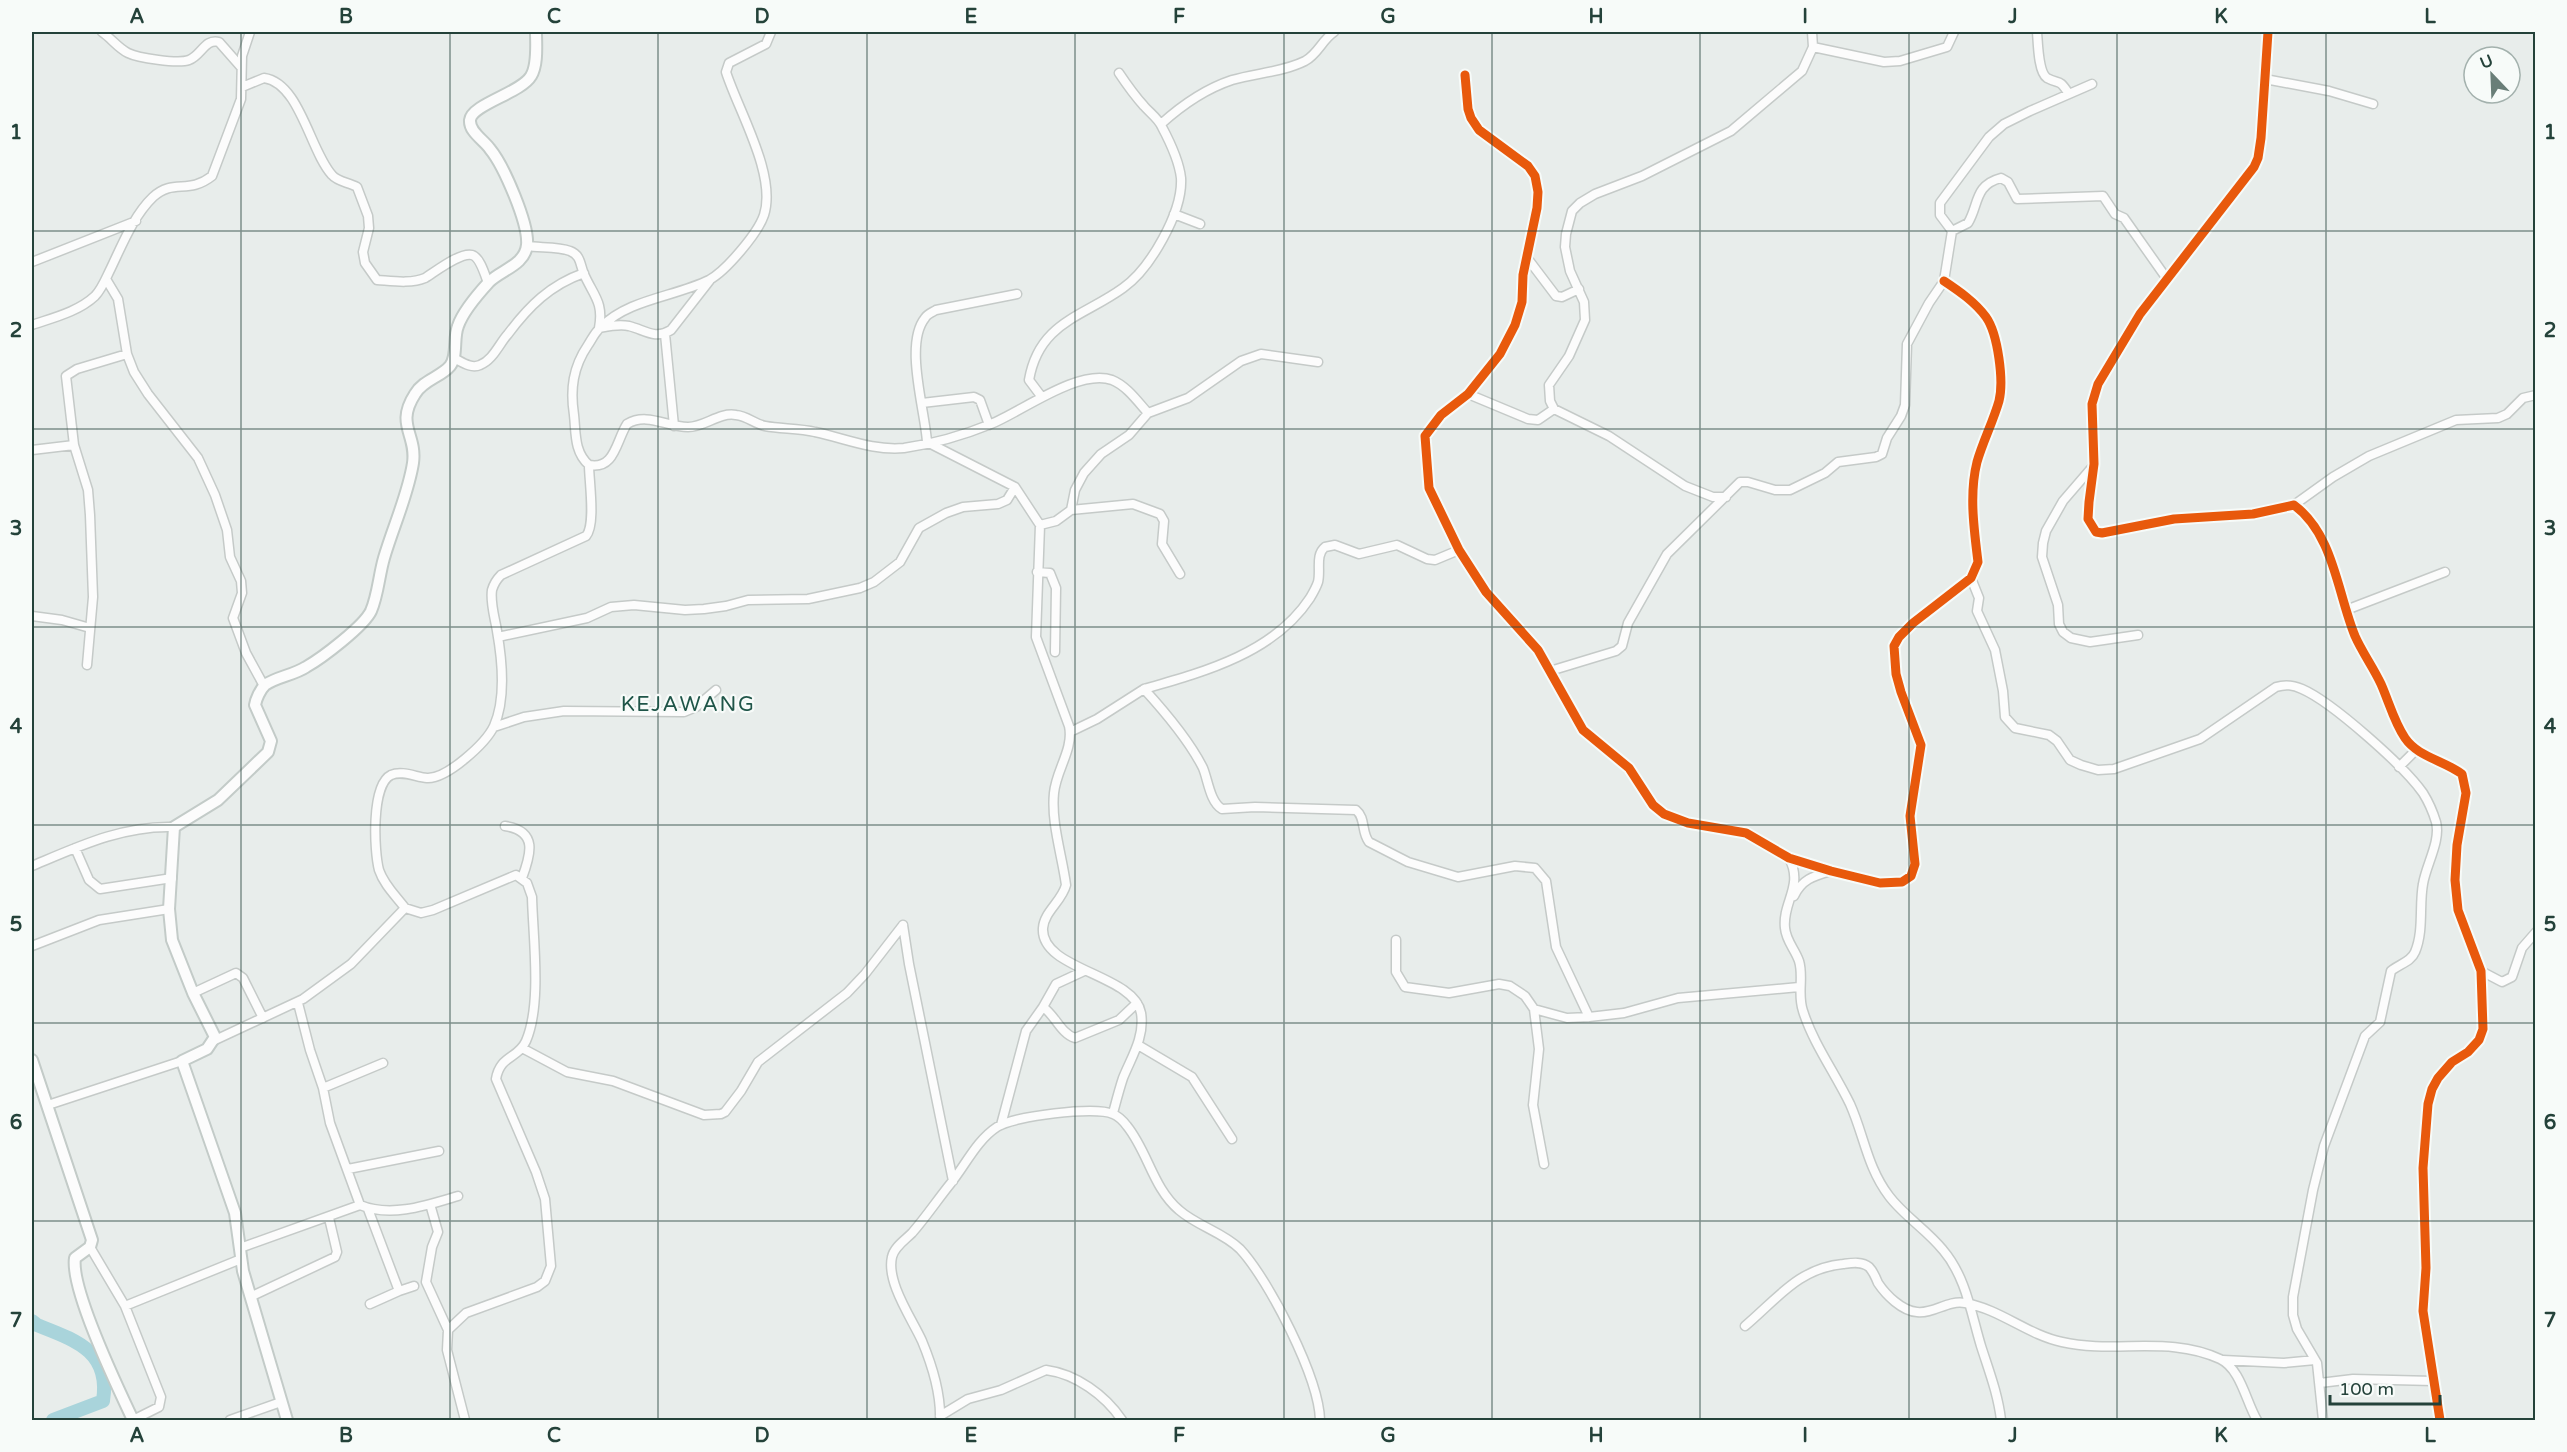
<svg xmlns="http://www.w3.org/2000/svg" width="2567" height="1452" font-family="'Varela Round',sans-serif">
<style>
.lines{fill:none;stroke-linecap:round;stroke-linejoin:round}
.river{stroke:#a9d4db;stroke-width:14}
.street-casing{stroke:#c5cac8;stroke-width:11}
.secondary-casing{stroke:#c3cbc8;stroke-width:14}
.street{stroke:#fcfcfc;stroke-width:8}
.secondary{stroke:#fcfcfc;stroke-width:10}
.cycleway-casing{stroke:#f7fbf9;stroke-width:13}
.cycleway{stroke:#e8590c;stroke-width:9}
.grid{fill:none;stroke:#24423a;stroke-width:1.5;stroke-opacity:0.55}
.labels{text-anchor:middle;stroke-width:4.5;stroke-linejoin:round;paint-order:stroke}
.quarter-label{font-size:21px;letter-spacing:1.5px;fill:#1f5548;stroke:#f7fbf9}
.neatline{fill:none;stroke:#24423a;stroke-width:2}
.grid-label{font-size:20px;text-anchor:middle;font-weight:bold;fill:#24423a}
</style>
<rect width="100%" height="100%" fill="#e8edeb"/>
<g class="lines">
<!-- river -->
<path class="river" d="M32,1321l5,4c38,15 74,26 66,76l-50,19"/>
<defs>
<path id="street" d="M102,32c9,6 16,16 26,21 10,5 50,11 61,7 12,-4 16,-22 30,-18l22,25
M2037,32c1,10 1,40 10,46 13,7 11,-1 22,16
M2268,32l-7,106 -3,20 -4,9 -114,147 -42,70 -6,20 2,60 -5,38 -1,17 8,13 6,1 72,-14 79,-5 41,-9c40,30 43,87 61,131 7,16 18,31 26,48 8,18 13,38 24,54 13,19 38,22 57,36l4,19 -9,52 -2,35 3,30 23,61 2,58 -4,11 -11,12 -16,10 -14,16 -6,11 -4,15 -5,64 3,100 -3,43 17,109
M1813,47l71,15 16,-1 47,-14 7,-15
M1465,75l3,34 3,9 8,12 49,36 7,10 3,16 -1,16 -14,67 -1,27 -7,23 -15,29 -32,40 -27,21 -16,21 4,52 30,62 27,42 52,58 45,80 46,38 24,37 11,9 24,9 58,10 43,25 42,13 49,12 22,-1 9,-6 4,-12 -5,-48 11,-71 -20,-53 -5,-18 -2,-28 5,-9 14,-14 58,-45 7,-16c-4,-33 -9,-68 -1,-100 6,-21 16,-40 22,-61 5,-20 -1,-67 -13,-84 -11,-15 -27,-26 -42,-36
M2265,79l64,12 44,13
M242,87l22,-9c36,5 46,73 68,97 6,7 16,7 25,12l11,29 1,12 -6,24 2,11 12,17c15,1 34,4 48,-2 10,-6 35,-26 47,-23 8,2 13,20 16,28
M1161,124c21,-19 44,-35 71,-44 24,-7 51,-8 73,-19 13,-7 17,-21 29,-29
M1174,214l26,10
M1952,231l16,-8c11,-18 6,-38 33,-45l7,4 9,17 86,-3 12,18 9,4 43,61
M527,246c13,2 31,0 43,5 11,4 10,14 14,23 9,21 20,28 15,54 11,-2 20,-4 30,-2 16,4 26,14 42,4l39,-50
M1528,259l28,37 6,1 17,-8
M32,262l104,-41
M106,279l12,20 9,55 7,18 14,22 50,64 17,37 12,35 3,27 11,24 1,12 -9,25 13,35 18,33
M1017,294l-81,16c-3,2 -9,4 -11,8 -21,26 0,92 2,124l88,45 25,38 -4,112 33,89c5,23 -13,44 -15,67 -3,30 8,62 12,92 -4,16 -22,27 -23,43 -3,42 91,46 98,85 4,24 -10,45 -18,65 -4,12 -7,24 -10,35
M32,325c20,-7 46,-13 63,-29 7,-7 11,-18 16,-28 11,-23 23,-53 42,-71 21,-19 35,-2 59,-21l29,-77 1,-43 8,-24
M665,334l9,92
M454,358c8,4 17,11 26,7 13,-5 19,-21 28,-31 21,-28 42,-49 76,-61
M1468,394l60,25 10,1 16,-11 -4,-8 -1,-16 20,-29 16,-36 -1,-18 -14,-31 -5,-24 1,-13 6,-23 8,-8 15,-9 47,-18 89,-45 71,-60 11,-24 -1,-15
M1041,396l-12,-16c10,-58 54,-63 94,-92 27,-19 60,-76 58,-110 -2,-18 -11,-36 -19,-51 -4,-9 -12,-14 -18,-21 -9,-10 -17,-21 -25,-33
M922,403l52,-6 6,3 9,25
M1554,409l55,27 76,50 28,11h13
M1148,413l40,-15 53,-37 20,-7 57,8
M32,450l42,-5
M589,465c-15,-13 -13,-32 -15,-50 -4,-26 -1,-48 14,-70 4,-6 7,-13 13,-18 28,-28 73,-30 108,-47 17,-9 49,-47 55,-65 13,-40 -26,-105 -38,-143l3,-9 37,-19 5,-12
M2094,465l-31,36 -17,30 -3,12 -1,14 16,48 1,19 4,8 8,6 19,4 48,-7
M2294,505l39,-28 36,-21 87,-36 42,-2 9,-4 16,-16 13,-3
M1071,510l62,-6 27,10 4,7 -2,23 18,30
M1037,572l13,1 6,15 -1,64
M1971,578l8,20 -2,13 18,39 8,41 2,26 10,11 34,7 8,6 13,19 11,5 17,5 16,-1 86,-30 76,-52c10,-3 17,-2 26,2 30,13 102,77 121,104 5,8 10,19 13,29 5,19 -10,43 -13,62 -4,21 1,47 -8,68 -4,10 -16,12 -24,19l-11,51 -15,14 -41,110 -11,44 -20,107v18l4,14 20,34 6,57
M2346,610l99,-38
M32,616l30,4 28,8
M498,637l89,-19 24,-11 23,-2 51,5 19,-1 22,-3 22,-6 60,-1 52,-11 14,-6 26,-20 19,-34 27,-15 17,-6 35,-3 9,-4 8,-13
M87,665l6,-68 -3,-82 -2,-25 -14,-45 -8,-69 11,-7 50,-15
M1550,671l66,-20 6,-5 6,-23 39,-69 73,-72h8l27,8h15l35,-17 13,-11 38,-5 6,-3 5,-16 14,-22 4,-11 2,-61 22,-41 15,-22 8,-50 -12,-16v-12l49,-66 15,-13 26,-13 62,-27
M1144,689c60,-17 130,-36 166,-91 3,-5 6,-10 8,-16 3,-12 -3,-27 7,-35l10,-2 24,9 38,-9 30,14 8,1 24,-10
M494,727l30,-10 40,-6 120,1 12,-5 20,-17
M1070,732l27,-13 47,-30c21,23 45,51 59,79 5,12 7,34 19,41l33,-2 101,3c10,8 5,22 13,32l39,20 50,15 57,-11 20,2 11,13 10,66 33,70
M2399,767l17,-17
M505,826c33,5 26,28 17,52
M75,848l14,32 11,9 72,-11
M1789,858c15,28 -7,44 -4,70 1,13 10,21 14,33 5,16 -2,33 4,50 10,32 32,62 47,93 14,31 17,63 39,92 15,20 38,34 54,54 23,27 28,63 38,96 8,25 17,48 20,74
M32,866c45,-19 91,-41 142,-39
M1794,896c8,-17 20,-20 37,-25
M405,908c-9,-12 -21,-23 -26,-38 -5,-19 -8,-85 12,-95 11,-5 25,2 36,3 20,1 59,-35 67,-52 12,-27 8,-67 3,-95 -2,-13 -7,-28 -5,-41 2,-7 5,-11 9,-15l85,-39c10,-11 3,-55 3,-71 26,5 27,-24 38,-41 20,-12 40,3 61,3 17,0 31,-15 48,-12 11,1 19,9 29,11 16,3 34,2 50,6 29,6 58,19 89,16 28,-4 60,-13 87,-24 30,-12 88,-56 121,-44 15,6 26,22 36,33l-19,22 -28,19 -17,19 -9,17 -4,20 -15,11 -16,4
M903,925l6,39 44,217
M1396,940v32l9,15 44,6 50,-9 11,2 15,10 9,13 33,9 22,-1 35,-4 54,-15 121,-11
M32,946l67,-26 70,-11
M2481,971l21,11 10,-5 10,-29 14,-16
M193,993l43,-20 7,5 20,40
M298,1003l12,47 13,38 60,-25
M1043,1007l13,-23 28,-13
M1534,1009l5,40 -6,56 11,59
M213,1041l90,-42 48,-35 54,-56 16,5 12,-3 83,-35 11,8 5,14c1,41 10,107 -6,144 -8,18 -26,14 -30,38l40,93 9,27 6,67 -6,15 -8,6 -71,26 -18,17
M1138,1045l54,32 40,62
M522,1048l45,24 46,9 91,34 17,-1 4,-2 16,-21 17,-29 89,-69 18,-19 38,-49
M323,1088l7,35 30,82
M48,1105l134,-44
M1001,1125l25,-94 17,-24c12,8 18,27 32,31l44,-18 18,-17
M348,1169l91,-18
M430,1204l8,28 -6,15 -6,35 22,48 -1,20 18,70
M368,1209l31,82 15,-5
M90,1247l35,59 36,91 -2,10 -26,13
M240,1248l120,-43c31,13 68,0 98,-9
M250,1297l85,-40 2,-5 -8,-34
M370,1304l29,-13
M125,1306l116,-47
M1745,1326c32,-27 54,-58 98,-62 8,-1 19,-3 26,3 4,4 7,11 9,16 8,12 24,28 39,29 17,2 30,-12 48,-9 35,6 63,32 97,39 53,12 107,-7 158,17 21,10 26,43 37,61
M2223,1360l61,3 31,-3
M2320,1383l33,-4 80,2
M940,1416l28,-17 33,-9 45,-20c30,4 59,25 76,50
M230,1420l51,-18
M940,1420c1,-26 -8,-55 -18,-79 -10,-22 -36,-59 -30,-84 2,-10 13,-17 20,-24 14,-16 26,-34 39,-50 15,-19 26,-43 46,-56 17,-11 98,-21 116,-13 5,2 11,8 14,12 21,26 26,62 52,84 18,16 44,22 61,39 29,31 79,129 80,171"/>
<path id="secondary" d="M32,1060l60,180 -2,7 -15,11c-5,31 43,130 58,162
M287,1420l-44,-149 -8,-58 -53,-152 25,-12 8,-12 -22,-44 -21,-53 -3,-31 5,-82 44,-27 50,-48 3,-11 -16,-36c1,-6 5,-15 10,-20 11,-8 29,-10 41,-18 16,-9 58,-41 65,-56 7,-16 8,-36 13,-53 9,-31 24,-63 29,-95 4,-29 -18,-38 2,-69 8,-14 26,-17 35,-28 8,-10 3,-28 8,-40 5,-15 20,-32 31,-44 12,-12 36,-17 38,-37 2,-21 -23,-79 -37,-96 -6,-9 -21,-17 -20,-29 2,-16 51,-27 61,-44 7,-11 5,-32 5,-44"/>
</defs>
<!-- street casing -->
<use href="#street" class="street-casing"/>
<!-- secondary casing -->
<use href="#secondary" class="secondary-casing"/>
<!-- street -->
<use href="#street" class="street"/>
<!-- secondary -->
<use href="#secondary" class="secondary"/>
<defs>
<path id="cycleway" d="M2268,32l-7,106 -3,20 -4,9 -114,147 -42,70 -6,20 2,60 -5,38 -1,17 8,13 6,1 72,-14 79,-5 41,-9c40,30 43,87 61,131 7,16 18,31 26,48 8,18 13,38 24,54 13,19 38,22 57,36l4,19 -9,52 -2,35 3,30 23,61 2,58 -4,11 -11,12 -16,10 -14,16 -6,11 -4,15 -5,64 3,100 -3,43 17,109
M1465,75l3,34 3,9 8,12 49,36 7,10 3,16 -1,16 -14,67 -1,27 -7,23 -15,29 -32,40 -27,21 -16,21 4,52 30,62 27,42 52,58 45,80 46,38 24,37 11,9 24,9 58,10 43,25 42,13 49,12 22,-1 9,-6 4,-12 -5,-48 11,-71 -20,-53 -5,-18 -2,-28 5,-9 14,-14 58,-45 7,-16c-4,-33 -9,-68 -1,-100 6,-21 16,-40 22,-61 5,-20 -1,-67 -13,-84 -11,-15 -27,-26 -42,-36"/>
</defs>
<!-- cycleway casing -->
<use href="#cycleway" class="cycleway-casing"/>
<!-- cycleway -->
<use href="#cycleway" class="cycleway"/>
</g>
<!-- grid -->
<path class="grid" d="M241,32v1388M450,32v1388M658,32v1388M867,32v1388M1075,32v1388M1284,32v1388M1492,32v1388M1700,32v1388M1909,32v1388M2117,32v1388M2326,32v1388M32,231h2504M32,429h2504M32,627h2504M32,825h2504M32,1023h2504M32,1221h2504"/>
<g class="labels">
<!-- quarter labels -->
<g class="quarter-label">
<text x="688" y="711">KEJAWANG</text>
</g>
</g>
<!-- border -->
<rect width="2567" height="1452" fill="none" stroke="#f7fbf9" stroke-width="66"/>
<!-- north arrow -->
<g transform="translate(2492 75) rotate(337)"><circle r="28" fill="#f7fbf9" stroke="#a3b1ad" stroke-width="1.5"/>
<path d="M0-4.5L10 22L0 15L-10 22Z" fill="#697e78"/>
<text y="-9" font-size="16" font-weight="bold" text-anchor="middle" fill="#24423a">U</text>
</g>
<!-- scale -->
<path d="M2330 1395v9h110v-9" fill="none" stroke="#24423a" stroke-width="3"/>
<text x="2339" y="1395" font-size="18" fill="#24423a" stroke="#f7fbf9" stroke-width="4.5" paint-order="stroke">100 m</text>
<rect x="33" y="33" width="2501" height="1386" class="neatline"/>
<g class="grid-label">
<text x="137" y="23">A</text>
<text x="346" y="23">B</text>
<text x="554" y="23">C</text>
<text x="762" y="23">D</text>
<text x="971" y="23">E</text>
<text x="1179" y="23">F</text>
<text x="1388" y="23">G</text>
<text x="1596" y="23">H</text>
<text x="1805" y="23">I</text>
<text x="2013" y="23">J</text>
<text x="2221" y="23">K</text>
<text x="2430" y="23">L</text>
<text x="16" y="139">1</text>
<text x="2550" y="139">1</text>
<text x="16" y="337">2</text>
<text x="2550" y="337">2</text>
<text x="16" y="535">3</text>
<text x="2550" y="535">3</text>
<text x="16" y="733">4</text>
<text x="2550" y="733">4</text>
<text x="16" y="931">5</text>
<text x="2550" y="931">5</text>
<text x="16" y="1129">6</text>
<text x="2550" y="1129">6</text>
<text x="16" y="1327">7</text>
<text x="2550" y="1327">7</text>
<text x="137" y="1442">A</text>
<text x="346" y="1442">B</text>
<text x="554" y="1442">C</text>
<text x="762" y="1442">D</text>
<text x="971" y="1442">E</text>
<text x="1179" y="1442">F</text>
<text x="1388" y="1442">G</text>
<text x="1596" y="1442">H</text>
<text x="1805" y="1442">I</text>
<text x="2013" y="1442">J</text>
<text x="2221" y="1442">K</text>
<text x="2430" y="1442">L</text>
</g>
</svg>
